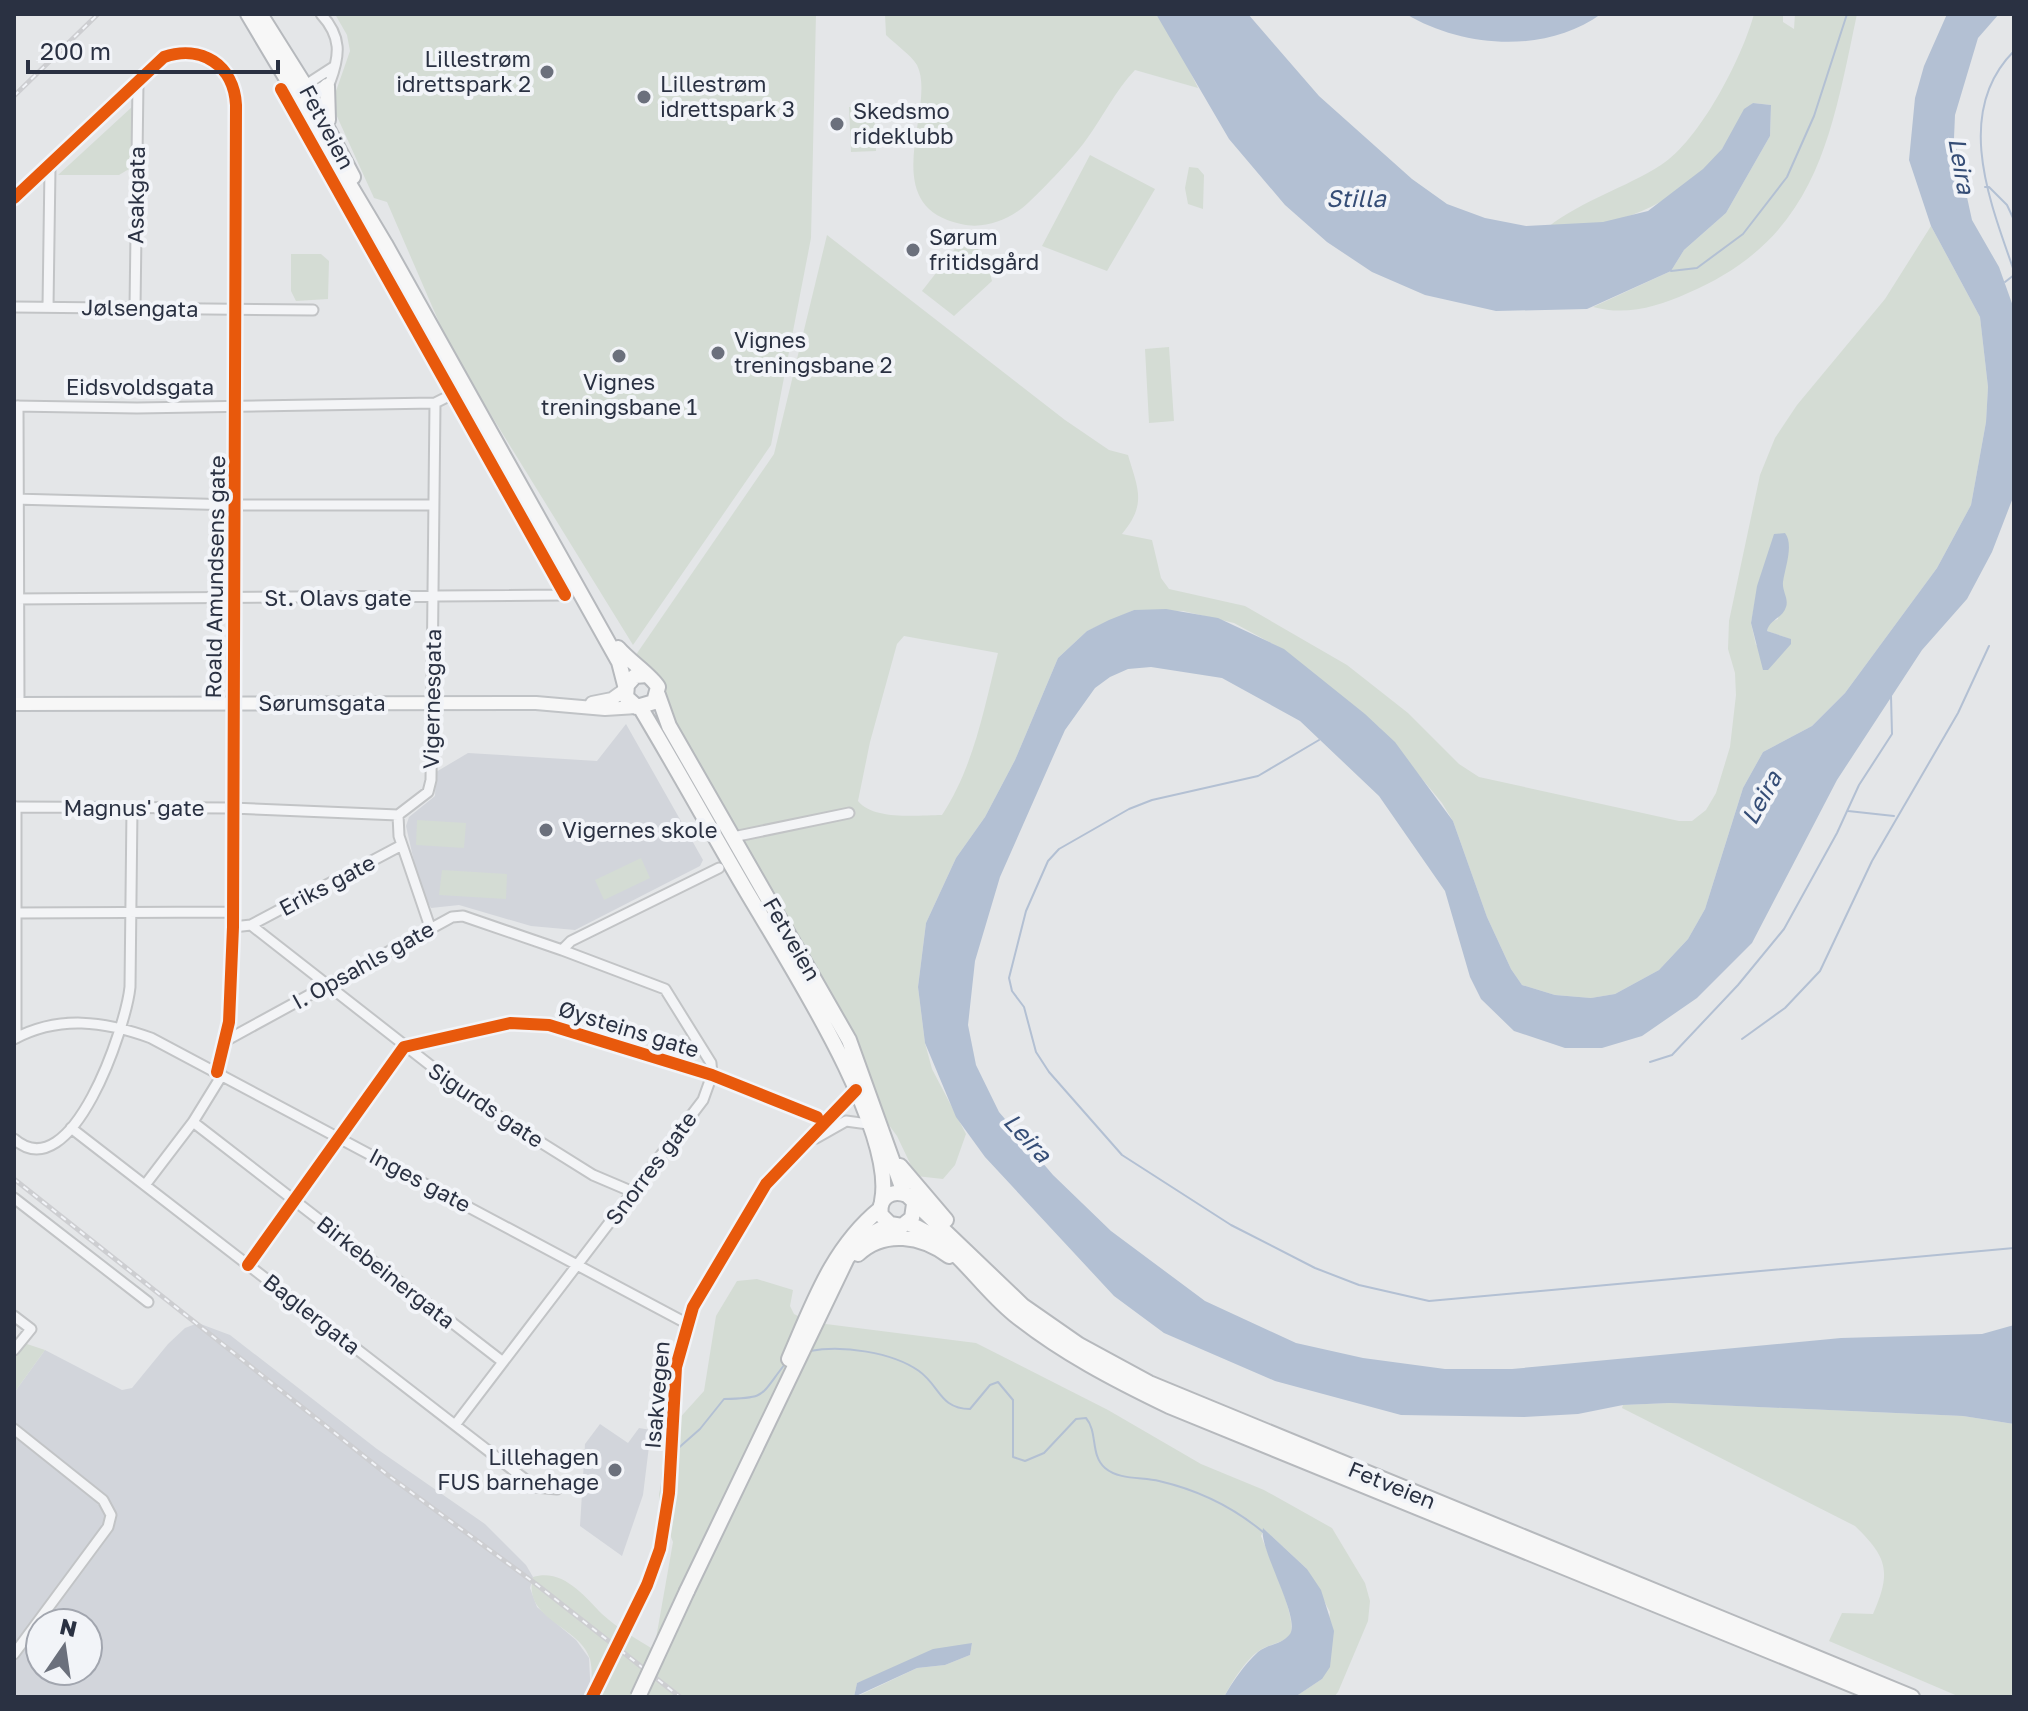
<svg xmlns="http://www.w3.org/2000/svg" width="2028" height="1711" font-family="'Golos Text',sans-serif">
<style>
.built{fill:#d2d5db;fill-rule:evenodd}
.green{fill:#d4dcd4;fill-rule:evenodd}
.water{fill:#b3c0d3}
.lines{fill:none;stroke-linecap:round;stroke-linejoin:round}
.stream{stroke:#b3c0d3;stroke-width:2}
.minor-casing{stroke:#c2c4c6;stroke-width:13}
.major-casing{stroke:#c0c3c6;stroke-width:16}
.highway-casing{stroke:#b6b9bd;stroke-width:18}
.minor{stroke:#f3f4f6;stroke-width:9}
.major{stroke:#f7f7f7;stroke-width:12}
.highway{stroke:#f7f7f7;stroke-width:14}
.rail-casing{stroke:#cdced1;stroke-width:5}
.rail{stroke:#f2f4f8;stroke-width:2;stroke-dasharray:6;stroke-linecap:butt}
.minor-bridge-casing{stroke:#c2c4c6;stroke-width:13;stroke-linecap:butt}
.highway-bridge-casing{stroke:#b6b9bd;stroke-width:18;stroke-linecap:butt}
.minor-bridge{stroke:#f3f4f6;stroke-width:9}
.highway-bridge{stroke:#f7f7f7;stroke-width:14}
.cycleway-casing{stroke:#f2f4f8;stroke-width:17}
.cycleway{stroke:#e8590c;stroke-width:12}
.poi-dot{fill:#6b707c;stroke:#f2f4f8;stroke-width:3}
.labels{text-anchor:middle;stroke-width:8;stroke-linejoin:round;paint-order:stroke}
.poi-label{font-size:22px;fill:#2a3142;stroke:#f2f4f8;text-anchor:start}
.street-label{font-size:22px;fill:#2a3142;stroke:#f2f4f8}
.water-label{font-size:24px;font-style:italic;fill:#354d76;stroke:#f2f4f8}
</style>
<rect width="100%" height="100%" fill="#e4e6e8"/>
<!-- built -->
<path class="built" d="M626,724l77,136 -3,6 -125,64 -44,-4 -72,-21 -28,3 -11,-20 -14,-62 3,-9 26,-21 1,-24 32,-19 129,8z
M198,1323l32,12 147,114 108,75 41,41 7,12 -3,11 7,19 39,33 13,18 2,39h-577v-304l31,-43 77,40 10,-2 36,-44 17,-16zM40,1623h48v48h-48z
M600,1424l28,19 11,-15 12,2 -8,65 -21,61 -42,-30 5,-82z"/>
<!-- green -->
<path class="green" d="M335,14h481l-5,224 -40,207 -138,200 -182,-295 -64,-148 -13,-4 -39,-86v-18l15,-43 -3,-16z
M885,14h271l21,31 21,43 -63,-18c-20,21 -32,47 -49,70 -14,19 -40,46 -58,63 -17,16 -43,27 -67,21 -88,-19 -23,-117 -44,-159 -6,-10 -22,-21 -31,-30z
M1754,14h29v8l11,7 1,-15h62c-26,123 -40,224 -169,279 -31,14 -62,23 -95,14l78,-36 13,-21 42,-37 44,-77 1,-31 -18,-2c-15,12 -19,31 -31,46 -39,53 -109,83 -174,78 35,-27 77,-39 113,-62 39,-25 81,-107 93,-151z
M133,106v48l-4,15 -10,6h-61z
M874,106l2,45 -25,1 -2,-45z
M1090,155l65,34 -48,82 -65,-25z
M1189,167l9,1 6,7 -1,34 -15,-5 -3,-16z
M1931,226l49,91 8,70 -2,35 -15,83 -34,63 -92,125 -33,33 -49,26 -20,36 -38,121 -17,30 -29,31 -44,24 -24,4 -36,-3 -33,-10 -11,-16 -24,-52 -34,-96 -11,-18 -62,-75 -96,-78 -50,-27 -51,-12 -49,-1 -47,21 -29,27 -43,102 -30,57 -29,41 -30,65 -8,64 7,56 7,26 34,65 -11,31 -12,14 -27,-3 -19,-40 -66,-89 -163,-302 -1,-41 -5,-21 -31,-21 143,-208 53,-219 238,185 44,30 19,5c10,34 19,49 -6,79l30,6 9,38 8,11 76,17 102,59 61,48 51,51 20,13 200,44h13l14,-11 10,-17 14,-46 6,-52 -1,-22 -7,-24 1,-28 31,-146 15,-37 22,-33 88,-106zM1758,585l24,1 -4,33 -9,4 -2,8 23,8 -34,6 -5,-22zM904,636l94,17c-14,56 -24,113 -56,162 -22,0 -68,6 -84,-14l12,-59 27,-98z
M968,238l18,20 6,23 -38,35 -32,-25 35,-45z
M291,254h30l8,7 -1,38 -32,2 -5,-10z
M1169,347l5,74 -25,2 -4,-74z
M417,820l49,3 -2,25 -48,-3z
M641,858l9,20 -46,22 -9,-20z
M442,870l65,4 -1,25 -67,-4z
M757,1279l36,11 -3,16 4,8 16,8 166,21 132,67 93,54 63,26 68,38 33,55 5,18 -2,20 -30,71 -4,5h-39l27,-18 8,-67 -23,-43 -43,-40 -3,7c7,17 38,86 29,99 -7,8 -19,9 -28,14 -15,8 -30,33 -38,48h-368l61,-29 28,-3 25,-10 2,-12 -115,40 -3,14h-263c0,-12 2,-26 -1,-38 -10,-33 -68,-39 -57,-82 30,-9 51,19 69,37 15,14 35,25 52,36l19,-108 -13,-32 -1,-16 17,-72 28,-31 12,-75 21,-35z
M24,1343l21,7 -31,43v-41z
M1670,1403l293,13 51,8v273h-54l-131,-56 13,-28 31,1c19,-43 14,-57 -18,-88l-233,-118 1,-3z"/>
<!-- water -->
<path class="water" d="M1156,14h92l71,82 93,83 35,25 38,14 41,8 77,-4 45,-11 55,-42 19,-20 22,-40 9,-6 18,2 -1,31 -44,77 -42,37 -13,21 -84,38 -91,2 -71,-16 -53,-23 -45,-30 -42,-37 -56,-66z
M1406,14h195c-55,40 -138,34 -195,0z
M1947,14h52l-21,24 -23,77 -1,23 18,82 27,47 15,42v186l-22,57 -25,47 -45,51 -85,130 -85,163 -55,55 -55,38 -40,12h-37l-51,-17 -33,-32 -11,-22 -25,-86 -66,-95 -79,-75 -78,-43 -71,-11 -23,2 -18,8 -15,11 -30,42 -9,20 -56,127 -25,84 -7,64 8,40 23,47 54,63 58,56 94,70 91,42 67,15 82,11h67l329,-31 141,-4 32,-9v99l-51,-8 -293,-13 -47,2 -45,9 -54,3 -123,-2 -126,-34 -111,-48 -50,-37 -129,-139 -29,-40 -31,-74 -7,-56 8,-64 30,-65 29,-41 30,-57 43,-102 29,-27 22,-11 25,-10 32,-1 52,9 66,31 81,65 30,28 58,79 34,96 24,52 11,16 33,10 36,3 24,-4 44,-24 29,-31 17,-30 38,-121 20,-36 49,-26 33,-33 92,-125 34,-63 15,-83 2,-35 -8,-70 -49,-91 -22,-66 6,-62 9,-32z
M1785,533c9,11 0,35 -2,49 -1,9 6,17 3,25 -4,12 -16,12 -19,24l24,8v5l-23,26h-5l-12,-47 6,-37 17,-52z
M1263,1528l44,41 14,21 13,41 -4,36 -8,12 -27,18h-71c9,-16 20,-32 34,-45 9,-8 24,-7 32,-18 11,-17 -32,-86 -27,-106z
M972,1643l-2,12 -25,10 -28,3 -63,29 3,-14 76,-34z"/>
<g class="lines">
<!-- stream -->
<path class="stream" d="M2014,51c-61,61 -24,151 0,220
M1985,187h4l18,18 7,15
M1671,271l26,-3 46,-34 44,-57 27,-61 33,-102
M2005,282l9,-7
M1319,740l-61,36 -106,24 -23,9 -70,40 -11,12 -22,50 -17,67 3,13 12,16 12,45 13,20 73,83 109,70 84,43 44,17 70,16 585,-53
M1848,811l46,5
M1742,1039l43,-31 35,-37 52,-110 86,-148 31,-67
M1650,1062l22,-7 66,-70 46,-56 53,-96 22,-48 33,-51 -1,-38
M810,1351c32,-6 82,1 109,20 21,15 21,38 51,38l20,-24 8,-3 15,18v57l12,4 19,-8 32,-34 10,-1c12,14 4,37 19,50 14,12 37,9 54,13 39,9 74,26 104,51
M675,1451l25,-22 24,-30c43,-1 35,-2 61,-35"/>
<defs>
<path id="minor" d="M301,88l34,-22
M308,95l22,-13c10,-27 12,-45 -9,-68
M14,198l150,-141c37,-13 70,8 72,48l-3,822 -4,95 -12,50
M14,307l299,3
M48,307l2,-139
M135,308l3,-226
M14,406l123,2 298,-5 18,-9
M18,406l1,298
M14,499l221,6h198
M14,599l551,-4 -284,-506
M14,807l218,1 166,7
M398,815l30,-23 3,-12 4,-377
M398,815l1,21 31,91
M733,837l116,-24
M14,913l219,-1
M251,925l151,-80
M233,927l18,-2 230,180 112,70 40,17
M16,1038v-231
M14,1039c45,-24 90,-18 137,-1l535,285
M227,1040l225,-123 11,-1 99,34 9,-9 148,-73
M193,1122l310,240
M71,1128l464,359 22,2
M816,1138l30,-17 22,3
M14,1139c58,51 112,-113 116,-152l2,-179
M145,1185l48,-63 29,-47
M14,1198l134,104
M248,1265l156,-218 106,-24 39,2 163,50 105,42
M14,1316l17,13 -17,21
M455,1425l248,-325 9,-25 -1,-12 -46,-74 -103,-39
M14,1429l89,71 8,15 -3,12 -94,127
M628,1624l19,-39 17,-55 12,-163 17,-60 73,-123 90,-94
M592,1697l11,-24"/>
<path id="major" d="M592,703l20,-4 14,-10
M14,704l522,-1 69,6 32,-2"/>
<path id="highway" d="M248,14l137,230 234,418 7,27
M260,14l44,70 49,93
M327,86l1,34
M618,648c11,13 34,28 40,39l-4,15 -17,5 -11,-10 1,-12 8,-9 12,-1
M658,695l11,31 180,314 55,153
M640,707c36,60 69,120 104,180 39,67 153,241 138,314
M900,1166l46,54
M914,1204l-2,14 -10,8 -12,-2 -9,-9c-3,-17 10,-26 26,-20l116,111 56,39 70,38 763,314
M907,1223c49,18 68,59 107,91 47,38 101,66 155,92l713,291
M858,1254c27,-25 64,-18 91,2
M789,1359c24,-55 43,-111 91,-150
M687,1591l160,-333 17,-20 26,-14"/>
</defs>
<!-- minor casing -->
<use href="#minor" class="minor-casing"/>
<!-- major casing -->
<use href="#major" class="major-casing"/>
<!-- highway casing -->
<use href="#highway" class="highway-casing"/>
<!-- minor -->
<use href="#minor" class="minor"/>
<!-- major -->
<use href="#major" class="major"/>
<!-- highway -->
<use href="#highway" class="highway"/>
<defs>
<path id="rail" d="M14,96l84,-82
M14,1179l375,297 147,108 144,113"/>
</defs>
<!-- rail casing -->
<use href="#rail" class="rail-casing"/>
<!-- rail -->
<use href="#rail" class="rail"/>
<defs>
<path id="minor-bridge" d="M603,1673l25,-49"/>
<path id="highway-bridge" d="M638,1697l49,-106"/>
</defs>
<!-- minor-bridge casing -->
<use href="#minor-bridge" class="minor-bridge-casing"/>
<!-- highway-bridge casing -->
<use href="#highway-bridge" class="highway-bridge-casing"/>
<!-- minor-bridge -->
<use href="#minor-bridge" class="minor-bridge"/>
<!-- highway-bridge -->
<use href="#highway-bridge" class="highway-bridge"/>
<defs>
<path id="cycleway" d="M281,89l284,506
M14,198l150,-141c37,-13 70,8 72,48l-3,822 -4,95 -12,50
M248,1265l156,-218 106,-24 39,2 163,50 105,42
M592,1697l55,-112 13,-36 9,-56 7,-126 17,-60 73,-123 90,-94"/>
</defs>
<!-- cycleway casing -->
<use href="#cycleway" class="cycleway-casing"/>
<!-- cycleway -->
<use href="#cycleway" class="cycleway"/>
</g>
<!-- markers -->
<g class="poi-dot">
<circle cx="547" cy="72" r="8"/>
<circle cx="644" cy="97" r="8"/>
<circle cx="837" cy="124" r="8"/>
<circle cx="913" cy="250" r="8"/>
<circle cx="718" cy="353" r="8"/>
<circle cx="619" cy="356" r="8"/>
<circle cx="546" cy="830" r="8"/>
<circle cx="615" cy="1470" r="8"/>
</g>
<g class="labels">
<!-- poi labels -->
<g class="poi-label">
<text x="531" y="67" text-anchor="end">Lillestrøm<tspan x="531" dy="25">idrettspark 2</tspan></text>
<text x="660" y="92">Lillestrøm<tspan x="660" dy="25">idrettspark 3</tspan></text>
<text x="853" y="119">Skedsmo<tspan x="853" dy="25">rideklubb</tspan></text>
<text x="929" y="245">Sørum<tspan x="929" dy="25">fritidsgård</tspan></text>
<text x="734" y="348">Vignes<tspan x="734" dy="25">treningsbane 2</tspan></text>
<text x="619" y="390" text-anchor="middle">Vignes<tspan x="619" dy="25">treningsbane 1</tspan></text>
<text x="562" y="838">Vigernes skole</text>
<text x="599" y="1465" text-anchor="end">Lillehagen<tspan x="599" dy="25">FUS barnehage</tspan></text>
</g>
<!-- street labels -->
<g class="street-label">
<text transform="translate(327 127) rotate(62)" y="8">Fetveien</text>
<text transform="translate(136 195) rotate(-89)" y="8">Asakgata</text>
<text transform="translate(140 308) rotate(1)" y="8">Jølsengata</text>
<text x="140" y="395">Eidsvoldsgata</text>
<text transform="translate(215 577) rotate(-89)" y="8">Roald Amundsens gate</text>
<text x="338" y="606">St. Olavs gate</text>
<text transform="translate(432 699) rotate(-89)" y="8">Vigernesgata</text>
<text x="322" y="711">Sørumsgata</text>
<text x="134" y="816">Magnus' gate</text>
<text transform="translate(327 885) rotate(-28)" y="8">Eriks gate</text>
<text transform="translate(792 939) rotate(60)" y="8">Fetveien</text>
<text transform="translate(363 965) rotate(-29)" y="8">I. Opsahls gate</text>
<text transform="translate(629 1029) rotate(17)" y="8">Øysteins gate</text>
<text transform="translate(486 1105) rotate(34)" y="8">Sigurds gate</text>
<text transform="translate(651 1168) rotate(-53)" y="8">Snorres gate</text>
<text transform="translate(420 1180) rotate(28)" y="8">Inges gate</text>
<text transform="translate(386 1272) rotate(38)" y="8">Birkebeinergata</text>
<text transform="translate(312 1314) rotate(38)" y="8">Baglergata</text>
<text transform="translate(657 1395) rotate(-85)" y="8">Isakvegen</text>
<text transform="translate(1392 1485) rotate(22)" y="8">Fetveien</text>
</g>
<!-- water labels -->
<g class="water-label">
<text transform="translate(1961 166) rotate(80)" y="8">Leira</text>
<text x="1356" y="207">Stilla</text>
<text transform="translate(1762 798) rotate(-61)" y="8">Leira</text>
<text transform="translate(1027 1138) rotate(47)" y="8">Leira</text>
</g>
</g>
<!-- border -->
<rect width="2028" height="1711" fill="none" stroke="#2a3142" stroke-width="32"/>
<!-- north arrow -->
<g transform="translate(64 1647) rotate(13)"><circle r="38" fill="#f2f4f8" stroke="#a2a6af" stroke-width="2"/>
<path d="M0-6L14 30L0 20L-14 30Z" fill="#6b707c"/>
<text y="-12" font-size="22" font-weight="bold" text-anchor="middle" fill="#2a3142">N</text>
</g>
<!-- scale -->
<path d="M28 60v12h250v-12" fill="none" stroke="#2a3142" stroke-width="4"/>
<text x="40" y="60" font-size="24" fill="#2a3142" stroke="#f2f4f8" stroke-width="6" paint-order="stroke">200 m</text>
</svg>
